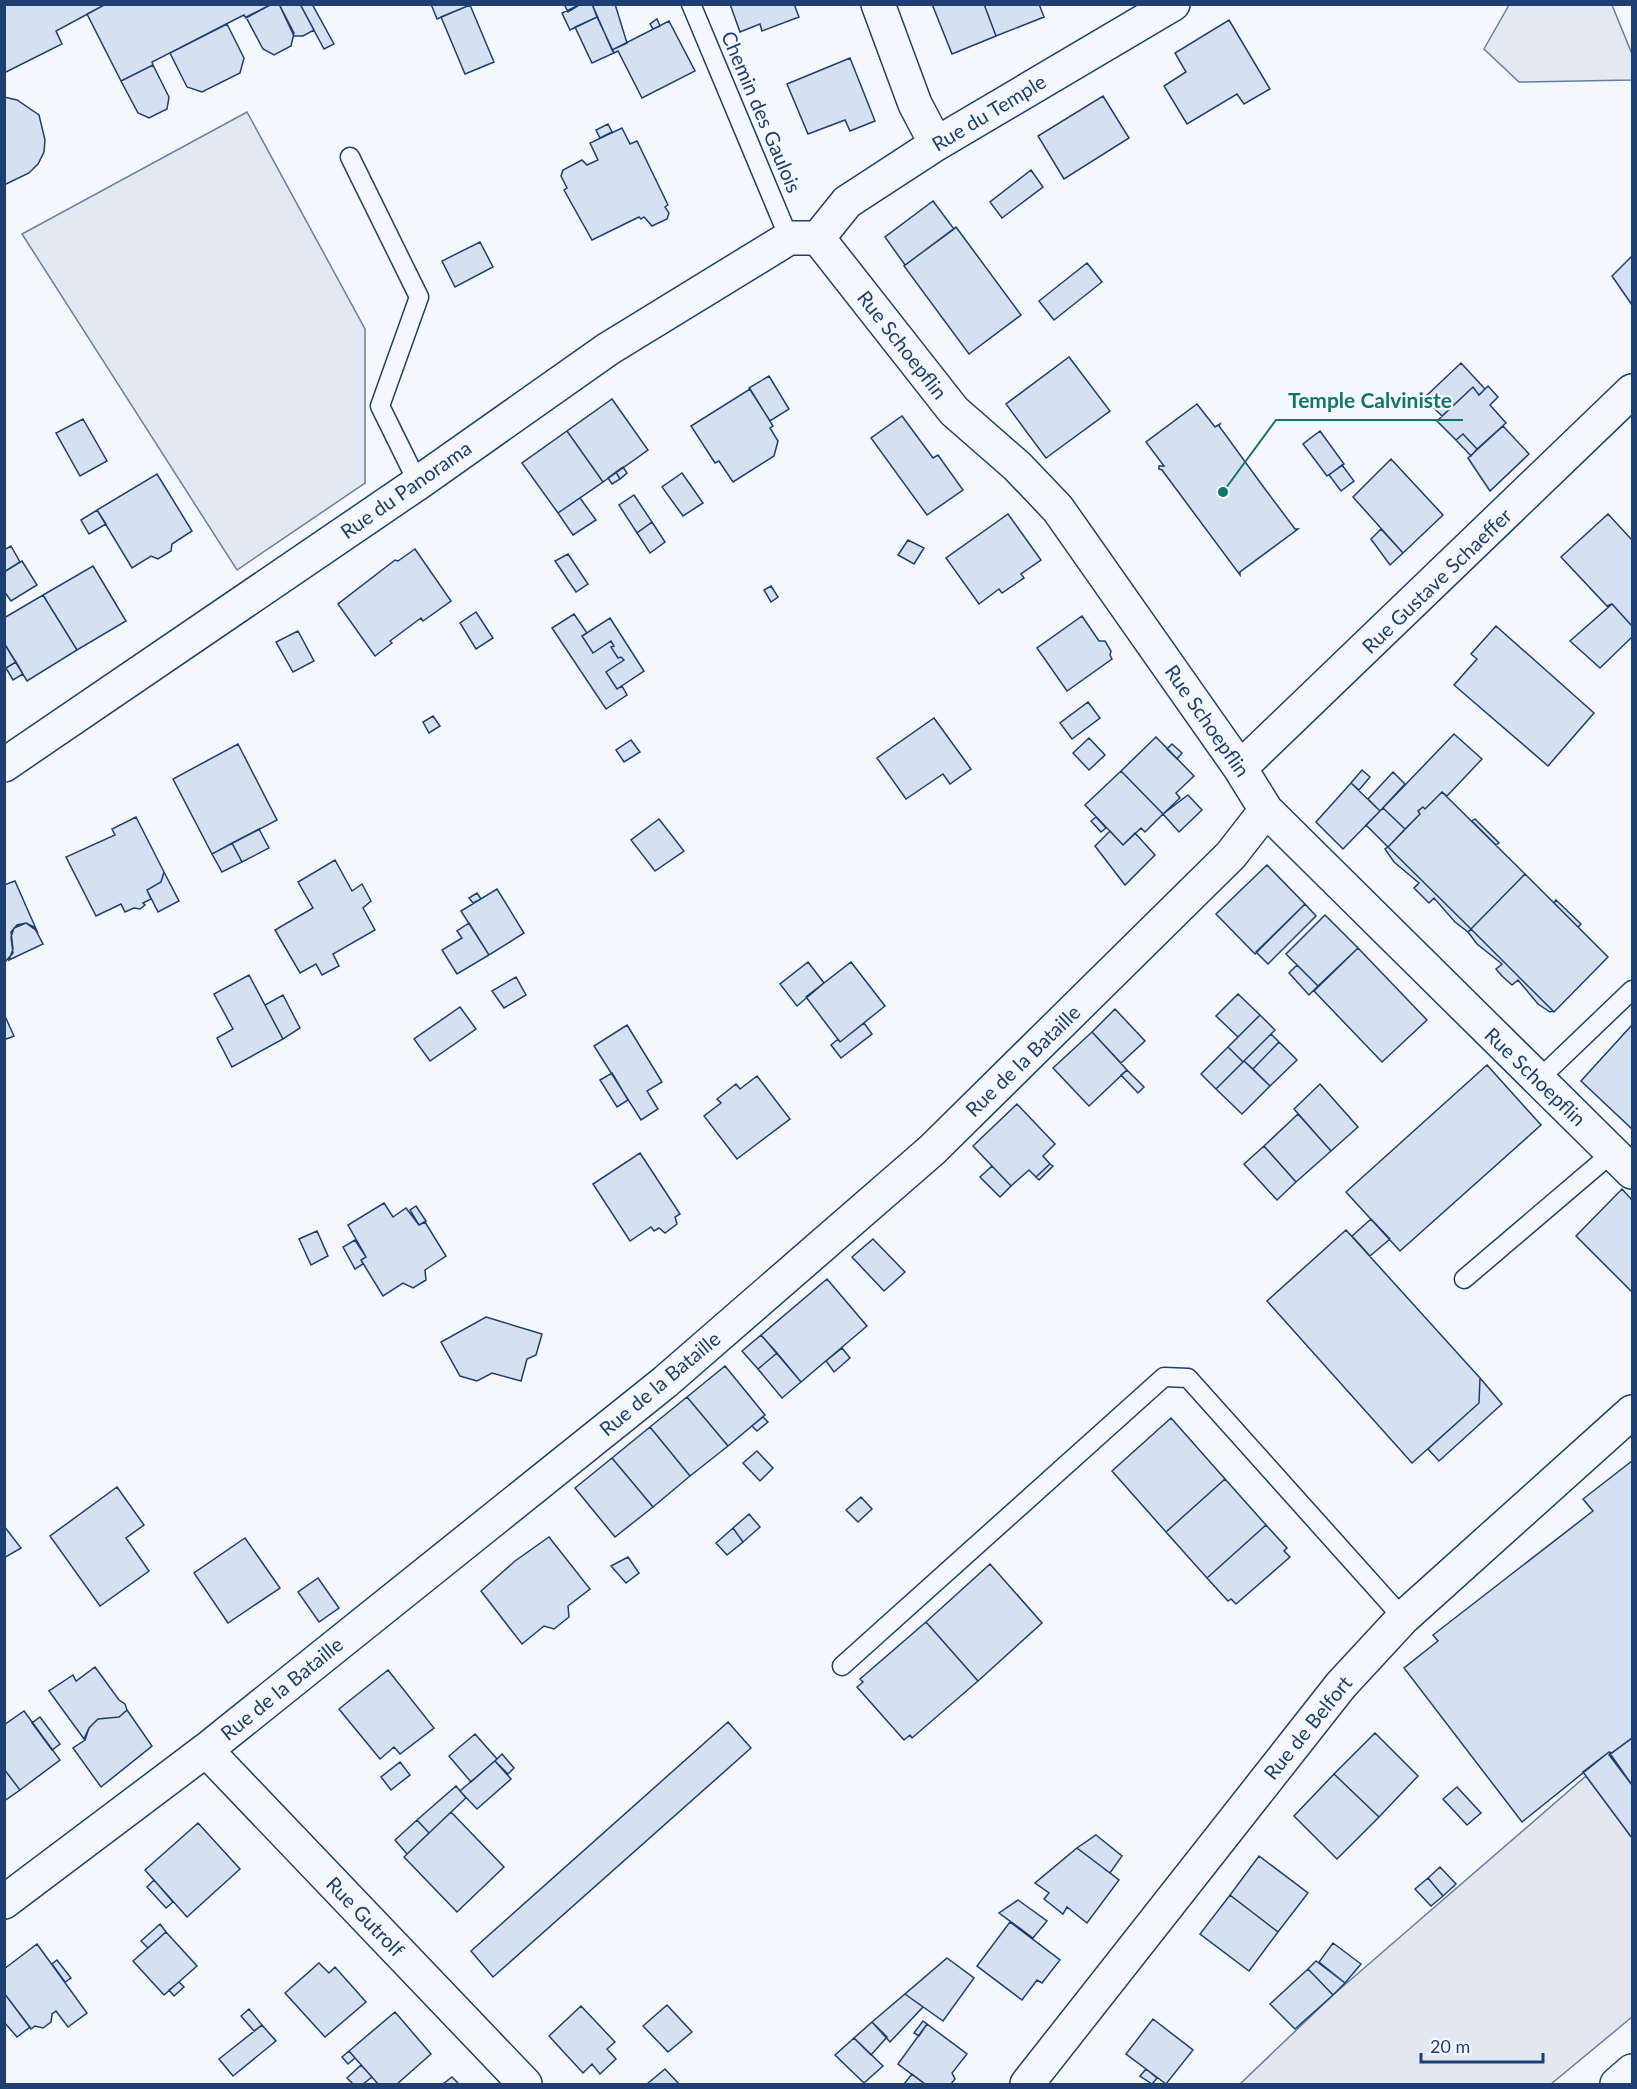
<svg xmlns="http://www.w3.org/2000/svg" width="1637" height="2089" font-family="Lato,sans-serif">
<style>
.green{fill:#e3e9f0;stroke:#687fa3;stroke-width:1.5}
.parking{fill:#e3e8f0;stroke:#687fa3;stroke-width:1.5}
.building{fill:#d5e0f0;stroke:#1d3f73;stroke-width:1.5}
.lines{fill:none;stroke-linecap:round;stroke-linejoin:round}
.service-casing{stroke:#1d3f73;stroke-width:21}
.minor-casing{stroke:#1d3f73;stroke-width:36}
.primary-casing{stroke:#1d3f73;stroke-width:36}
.service{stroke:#f4f7fb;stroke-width:18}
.minor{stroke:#f4f7fb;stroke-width:33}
.primary{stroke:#f4f7fb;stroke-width:33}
.labels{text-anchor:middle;stroke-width:4.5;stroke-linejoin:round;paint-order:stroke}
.street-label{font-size:20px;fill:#1d3f73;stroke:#f4f7fb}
.leader{fill:none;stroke:#0f766e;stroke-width:2}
.callout-dot{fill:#0f766e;stroke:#f4f7fb;stroke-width:2}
.callout-label{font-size:21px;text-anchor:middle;font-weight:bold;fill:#0f766e;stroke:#f4f7fb;stroke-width:4.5;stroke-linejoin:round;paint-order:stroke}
</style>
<rect width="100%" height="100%" fill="#f4f7fb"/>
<!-- green -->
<path class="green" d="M1509,5h103l20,49v26l-113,2 -35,-33z
M247,112l118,217v154l-128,87 -215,-336z"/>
<!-- parking -->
<path class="parking" d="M1586,1776l46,62v179l-81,67h-311l93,-89z"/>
<!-- building -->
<path class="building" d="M4,4h102l-50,27 6,13 -58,29z
M106,4h166l-26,14 -2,-3 -10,5 -82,42 1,3 -32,16 -34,-67z
M272,4h7l15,29 -3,13 -17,9 -11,-6 -17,-32z
M279,4h21l14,26 -11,6h-9z
M300,4h12l22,40 -10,5z
M431,4h38l1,1 -33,14z
M564,4h17l-13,8z
M581,4h11l5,13 -27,13 -8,-17z
M592,4h23l12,39 -15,7z
M730,4h64l5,13 -37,14 -2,-7 -20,8z
M932,4h52l12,32 -44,18z
M984,4h55l5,13 -48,19z
M470,5l24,57 -29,12 -24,-57z
M597,17l17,36 -22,10 -17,-36z
M657,19l3,7 -7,3 -3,-5z
M1229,20l41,69 -26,15 -7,-10 -50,30 -23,-38 22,-14 -11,-19z
M669,21l26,50 -53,27 -24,-47 -4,2 -2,-3z
M227,24l17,34 -4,15 -38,19 -15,-5 -17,-34z
M850,58l25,63 -25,10 -5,-11 -37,14 -21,-50z
M153,65l16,32 -2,12 -18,9 -11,-5 -17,-32z
M1103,96l26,42 -65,41 -26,-43z
M4,97l13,3 22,15 6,25 -1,12 -6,12 -9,9 -25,12z
M608,124l4,8 -12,6 -4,-8z
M622,128l8,16 7,-3 31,64 -3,2 4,6 -2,6 -15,7 -8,-9 -3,2 -2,-2 -47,23 -28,-50 3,-2 -6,-12 2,-6 19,-10 5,5 11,-5 -8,-17z
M1031,170l12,17 -41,31 -12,-16z
M933,201l21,28 -49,36 -20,-28z
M956,227l65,88 -52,39 -65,-88z
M480,242l13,25 -38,20 -13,-26z
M1632,256v49l-20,-29z
M1087,263l15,19 -48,38 -15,-19z
M1069,357l41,54 -64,47 -40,-54z
M1461,363l24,26 -6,6 -6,-8 -31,29 -18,-18z
M769,376l20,33 -19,12 -21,-33z
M1488,386l10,11 -8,8 16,18 -29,26 -14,-15 -7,6 -19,-19 36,-34 6,8z
M750,389l23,37 -3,2 8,13 -4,15 -41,26 -14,-21 -4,2 -24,-37z
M612,399l36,51 -45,32 -36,-51z
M1197,404l18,23 5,-3 -1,2 43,59 33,44h3l-58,43v3l-78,-105 -3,-1v-3h5l-18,-24z
M902,416l31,42 5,-3 25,35 -36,25 -56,-77z
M83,419l24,42 -27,15 -24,-43z
M1503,426l26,28 -39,37 -22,-33z
M567,431l36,51 -45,31 -36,-50z
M1320,431l24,33 -17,12 -24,-32z
M1463,434l14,15 -6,7 -15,-16z
M1391,459l52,56 -40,38 -50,-56z
M1342,465l12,16 -13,10 -12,-16z
M623,467l4,6 -7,6 -4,-7z
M616,472l4,7 -8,5 -4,-6z
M682,473l21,30 -20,13 -21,-29z
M157,474l35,57 -20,13 -1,7 -13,8 -7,-3 -19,12 -35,-58z
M634,495l18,27 -15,11 -18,-28z
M580,498l16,22 -23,15 -15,-22z
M97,510l9,14 -17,10 -8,-14z
M1008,514l33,46 -20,14 3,4 -22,15 -3,-4 -20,15 -33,-46z
M1608,514l24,26v86l-20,-22 -5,2 -46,-49z
M652,522l13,20 -15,11 -13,-20z
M1381,529l22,24 -13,12 -19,-26z
M908,540l16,8 -10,16 -16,-9z
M11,546l9,16 -16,10v-22z
M415,549l36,52 -28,20 -2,-3 -31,23 2,2 -17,13 -37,-52 57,-44 3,1z
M568,554l20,30 -12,8 -21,-31z
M22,561l15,24 -26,16 -7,-10v-19z
M93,566l33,55 -49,29 -34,-55z
M771,586l7,11 -7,5 -7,-12z
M43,595l34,55 -50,31 -23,-38v-25z
M1612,604l20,22v11l-32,31 -30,-27z
M476,612l17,26 -17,11 -16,-26z
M574,614l13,19 -5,3 11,17 18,-12 3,5 -3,1 7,11 3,-1 3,3 -18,12 11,17 5,-3 5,9 -21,14 -54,-81z
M1082,616l17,25h6l6,10 -1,4 2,4 -45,32 -30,-43z
M610,618l34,53 -27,18 -11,-17 18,-12 -3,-3 -3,1 -7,-11 3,-1 -3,-5 -18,12 -11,-17z
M1496,626l98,87 -46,53 -94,-81 23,-26 -6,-5z
M298,631l16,30 -21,11 -17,-30z
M4,643l12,19 -10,6 -2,-2z
M16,662l7,12 -10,6 -7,-12z
M1088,702l12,16 -28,21 -12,-16z
M433,716l7,10 -11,7 -6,-11z
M934,718l37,51 -21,15 -7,-10 -37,25 -29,-41z
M1454,734l28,25 -35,37 -5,-4 -17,17 -2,-2 -5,4 2,3 -15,15 -22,-21z
M1156,737l38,39 -18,17 4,5 -17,16 -42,-43z
M1089,738l16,17 -16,15 -16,-17z
M631,740l9,12 -16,10 -8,-12z
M238,744l39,76 -65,34 -39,-75z
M1172,744l10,9 -5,6 -10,-10z
M1362,770l8,7 -11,13 -8,-7z
M1121,771l42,43 -18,18 -4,-4 -18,17 -38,-40z
M1393,772l12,12 -25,27 -12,-12z
M1351,783l29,28 -37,38 -27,-27z
M1442,792l83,82 -54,55 -83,-82 32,-33 -2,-3 5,-4 2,2z
M1188,795l14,15 -23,22 -16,-18z
M1383,808l22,21 -17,18 -22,-22z
M136,817l28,55 -3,10 -14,8 4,9 -8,4 2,2 -5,4 -6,-1 -9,4 -4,-8 -25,12 -30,-59 49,-22 -3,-6z
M1096,817l10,11 -5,4 -10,-11z
M659,819l25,32 -29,20 -24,-31z
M1475,819l24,24 -3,2 -24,-24z
M259,829l10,19 -27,14 -10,-19z
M1110,831l13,14 12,-12 20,22 -30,30 -30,-39z
M232,843l10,19 -20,10 -10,-18z
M1388,847l83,82 -3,3 -13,-10 -21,-24 -5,5 -15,-15 5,-5 -25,-21 -9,-13z
M335,860l17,31 10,-7 9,17 -8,7 12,22 -42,24 6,12 -17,9 -6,-11 -16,9 -25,-43 38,-22 -15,-26z
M1267,865l38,39 -50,50 -39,-40z
M164,872l15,29 -21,11 -11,-22 14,-8z
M1525,874l83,83 -54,55 -83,-83z
M15,881l22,50 -11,-8 -12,5 -3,9 2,16 -9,10v-78z
M497,889l27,44 -35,22 -28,-44z
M477,893l4,6 -8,4 -4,-5z
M1556,900l25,24 -3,3 -24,-24z
M1305,904l11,12 -48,48 -12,-12z
M1325,915l33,33 -40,38 -32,-32z
M26,923l8,4 9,17 -34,16 4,-11 -2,-17 6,-7z
M469,923l20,32 -32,19 -15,-24 20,-12 -5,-7z
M1471,929l82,82 -3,1 -12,-8 -20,-24 -6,5 -10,-9 -6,-7 6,-5 -25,-20 -9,-12z
M1358,948l69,72 -45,42 -68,-71z
M808,962l16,21 -27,23 -17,-22z
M851,962l34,44 -45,36 -34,-45z
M1297,965l21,21 -9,9 -20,-22z
M249,975l34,64 -51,28 -15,-29 16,-9 -19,-35z
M516,977l10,18 -22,13 -12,-17z
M1238,994l22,21 -22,22 -22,-21z
M283,995l17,33 -17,11 -18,-34z
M460,1007l16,22 -46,32 -16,-22z
M1115,1009l30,32 -24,22 -29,-31z
M4,1014l10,22 -10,4z
M1260,1015l15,15 -32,32 -15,-15z
M864,1023l8,11 -31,24 -10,-13 7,-6 2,3z
M627,1025l35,57 -15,9 11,18 -17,11 -47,-74z
M1632,1025v104l-51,-48z
M1092,1032l35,38 -38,36 -36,-38z
M1271,1034l8,8 -26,27 -9,-8z
M1279,1042l18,18 -27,26 -17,-17z
M1228,1047l15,15 -27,27 -15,-15z
M1244,1061l26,25 -28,28 -26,-25z
M1487,1065l54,60 -141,126 -54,-59z
M1127,1070l17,17 -6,6 -17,-18z
M612,1073l16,27 -11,7 -17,-27z
M757,1076l33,43 -53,40 -33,-43 17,-13 -4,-4 19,-15 4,5z
M1320,1084l38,43 -27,24 -37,-42z
M1017,1104l38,40 -12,12 7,8 -14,13 -7,-7 -18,16 -38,-40z
M1298,1114l33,37 -35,31 -32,-36z
M1264,1146l32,36 -19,18 -33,-36z
M640,1153l40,61 -5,3 2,7 -12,9 -6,-5 -5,3 -3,-4 -21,14 -37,-57z
M1050,1164l3,2 -14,14 -3,-3z
M992,1166l19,20 -11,11 -20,-20z
M1622,1189l10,11v92l-56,-56z
M384,1203l9,14 13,-9 13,17 6,-3 21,34 -21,14 1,10 -13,8 -10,-5 -20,13 -22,-36 5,-3 -18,-32z
M416,1206l10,15 -7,4 -9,-15z
M1371,1219l19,20 -20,17 -18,-20z
M1346,1230l134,148 -1,25 -67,60 -145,-162z
M317,1231l11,25 -17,9 -12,-26z
M873,1239l32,33 -21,19 -32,-34z
M355,1240l11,17 -5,3 2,4 -8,5 -12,-22z
M827,1279l40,47 -66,56 -40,-47z
M486,1317l56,17 -6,21 -9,4 -6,22 -29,-8 -15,8 -17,-5 -19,-34z
M761,1335l16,18 -19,16 -16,-18z
M842,1348l8,10 -16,14 -8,-11z
M777,1353l24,29 -19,16 -24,-29z
M725,1366l40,49 -37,31 -41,-49z
M1480,1378l22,26 -63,57 -11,-12 51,-46z
M687,1397l41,49 -38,30 -40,-49z
M763,1417l5,5 -11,9 -5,-5z
M1171,1418l54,61 -59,53 -54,-61z
M650,1427l40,49 -37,31 -41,-49z
M757,1451l16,17 -13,13 -17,-18z
M612,1458l41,49 -38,30 -40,-49z
M1632,1461v277l-20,15 -3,-1 -87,70 -118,-154 34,-27 -5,-6 160,-124 -10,-12z
M1225,1479l41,46 -59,53 -41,-46z
M117,1487l27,38 -18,13 23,33 -49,35 -50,-70z
M861,1497l11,12 -14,13 -12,-12z
M749,1514l11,13 -17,15 -10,-14z
M1266,1525l21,23 -3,3 6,6 -54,47 -5,-5 -3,2 -21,-23z
M4,1526l17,22 -17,10z
M733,1528l10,14 -16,13 -11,-12z
M549,1537l41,52 -22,17 1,11 -15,12 -10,-3 -22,18 -41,-53 34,-30z
M245,1538l35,50 -52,35 -34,-50z
M628,1557l11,16 -13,10 -15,-17z
M990,1564l52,59 -64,58 -52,-59z
M318,1578l21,30 -20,14 -21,-30z
M926,1622l52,59 -66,57 -2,-3 -6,5 -47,-53 6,-5 -3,-3z
M95,1667l24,33 6,4 2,6 -8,7 -21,2 -9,9 -5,11 -35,-48 24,-16 3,6z
M388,1670l46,58 -34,26 -6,-7 -14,12 -41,-50z
M127,1710l25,36 -51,41 -28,-39 12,-8 4,-12 9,-9 21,-2z
M24,1711l36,49 -40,30 -16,-21v-44z
M40,1717l20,27 -8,6 -20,-27z
M728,1722l23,26 -258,229 -22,-26z
M1375,1733l43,43 -39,41 -45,-43z
M475,1734l22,25 -26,23 -22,-26z
M1632,1738v47l-23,-30z
M1609,1752l23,33v53l-49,-66z
M502,1754l12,14 -6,6 -13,-13z
M495,1761l16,18 -34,30 -17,-18z
M400,1762l10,13 -19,15 -10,-13z
M4,1769l16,21 -16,11z
M1334,1774l45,43 -42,42 -43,-43z
M456,1786l10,12 -37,35 -12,-13z
M1457,1787l24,26 -14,12 -24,-26z
M451,1812l53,55 -47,45 -53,-55z
M417,1820l12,13 -22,21 -12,-14z
M198,1823l42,46 -53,48 -42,-47z
M1096,1835l26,21 -12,17 -33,-25z
M1077,1848l42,32 -32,43 -20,-16 -4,7 -19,-15 5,-6 -14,-10z
M1259,1856l49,37 -30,39 -48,-37z
M1440,1867l16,17 -13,12 -15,-18z
M1428,1878l15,18 -12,10 -16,-17z
M154,1880l19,22 -7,6 -19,-21z
M1230,1895l48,37 -29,39 -49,-37z
M1018,1900l29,21 -14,17 -34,-25z
M1010,1922l50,38 -18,23 -5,-3 -15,20 -45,-34z
M160,1924l6,8 -18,16 -7,-7z
M166,1932l31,34 -33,29 -31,-34z
M1333,1943l28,21 -16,19 -26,-21z
M37,1944l50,69 -19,14 -12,-16 -4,3 -1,8 -8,6 -8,-2 -4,3 -27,-36v-24z
M947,1958l27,20 -31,43 -38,-27z
M57,1960l14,18 -6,4 -13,-18z
M1316,1961l29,22 -12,12 -25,-26z
M319,1963l10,10 6,-6 31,35 -41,35 -40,-44z
M1308,1969l25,26 -38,34 -25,-25z
M179,1982l5,5 -10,9 -5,-6z
M4,1993l26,34 -13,10 -13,-15z
M905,1994l18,13 -33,35 -18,-20z
M667,2005l25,27 -24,20 -25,-26z
M581,2006l34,36 -8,7 9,10 -16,15 -8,-10 -9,9 -34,-37z
M249,2009l13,16 -8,6 -13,-15z
M395,2012l36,42 -34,30h-19l-29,-33z
M1153,2019l40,31 -27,34 -40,-30z
M923,2021l4,3 -8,12 -5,-3z
M872,2022l15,15 -16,18 -17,-17z
M927,2024l40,30 -15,19 3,6 -4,5h-26l-27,-20z
M262,2025l14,16 -43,35 -14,-17z
M854,2038l29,28 -19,17 -29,-28z
M349,2051l6,7 -7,6 -6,-7z
M361,2065l11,12 -9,7h-10l-6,-6z
M665,2069l14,15h-32z
M1146,2069l11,9 -5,6 -12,-8z
M912,2074l13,10h-21z
M452,2077l7,7h-16z"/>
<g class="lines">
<defs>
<path id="service" d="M691,4l98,234
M350,157l69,140 -39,109 38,77
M1538,1080l94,-90
M1464,1279l148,-126
M842,1666l322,-289 24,1 215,240"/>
<path id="minor" d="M878,4l37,100 21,40
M818,238l136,173 63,55 41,43 182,259 26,42 366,362
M818,238l29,-36 89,-58 237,-140
M4,765l414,-282 190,-134 181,-111h29
M1240,768l392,-377
M206,1750l319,334
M4,1902l202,-152 459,-368 267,-232 299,-295 35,-45
M1027,2084l314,-399 62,-67 229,-206"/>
<path id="primary" d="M1617,2084l15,-13"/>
</defs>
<!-- service casing -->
<use href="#service" class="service-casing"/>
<!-- minor casing -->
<use href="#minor" class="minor-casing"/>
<!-- primary casing -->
<use href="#primary" class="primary-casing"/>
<!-- service -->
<use href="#service" class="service"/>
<!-- minor -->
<use href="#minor" class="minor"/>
<!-- primary -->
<use href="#primary" class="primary"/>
</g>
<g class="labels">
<!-- street labels -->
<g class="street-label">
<text transform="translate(761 112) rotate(67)" y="7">Chemin des Gaulois</text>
<text transform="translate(989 113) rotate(-31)" y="7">Rue du Temple</text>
<text transform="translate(902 345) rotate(52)" y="7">Rue Schoepflin</text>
<text transform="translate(406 490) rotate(-35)" y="7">Rue du Panorama</text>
<text transform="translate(1437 581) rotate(-44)" y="7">Rue Gustave Schaeffer</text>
<text transform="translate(1207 721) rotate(55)" y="7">Rue Schoepflin</text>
<text transform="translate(1023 1061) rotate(-44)" y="7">Rue de la Bataille</text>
<text transform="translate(1535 1077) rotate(44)" y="7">Rue Schoepflin</text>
<text transform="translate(660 1384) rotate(-40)" y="7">Rue de la Bataille</text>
<text transform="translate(282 1689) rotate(-39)" y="7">Rue de la Bataille</text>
<text transform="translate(1308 1728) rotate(-51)" y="7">Rue de Belfort</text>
<text transform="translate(365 1917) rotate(46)" y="7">Rue Gutrolf</text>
</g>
</g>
<!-- callouts -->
<path class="leader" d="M1223 492L1276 420H1463"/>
<circle class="callout-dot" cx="1223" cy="492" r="6"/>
<g class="callout-label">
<text x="1370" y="408">Temple Calviniste</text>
</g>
<!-- border -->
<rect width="1637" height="2089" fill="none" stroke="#1d3f73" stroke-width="12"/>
<!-- scale -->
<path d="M1421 2053v9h122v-9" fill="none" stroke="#1d3f73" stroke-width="3"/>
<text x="1430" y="2053" font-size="18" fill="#1d3f73" stroke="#f4f7fb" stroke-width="4.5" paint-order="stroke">20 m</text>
</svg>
